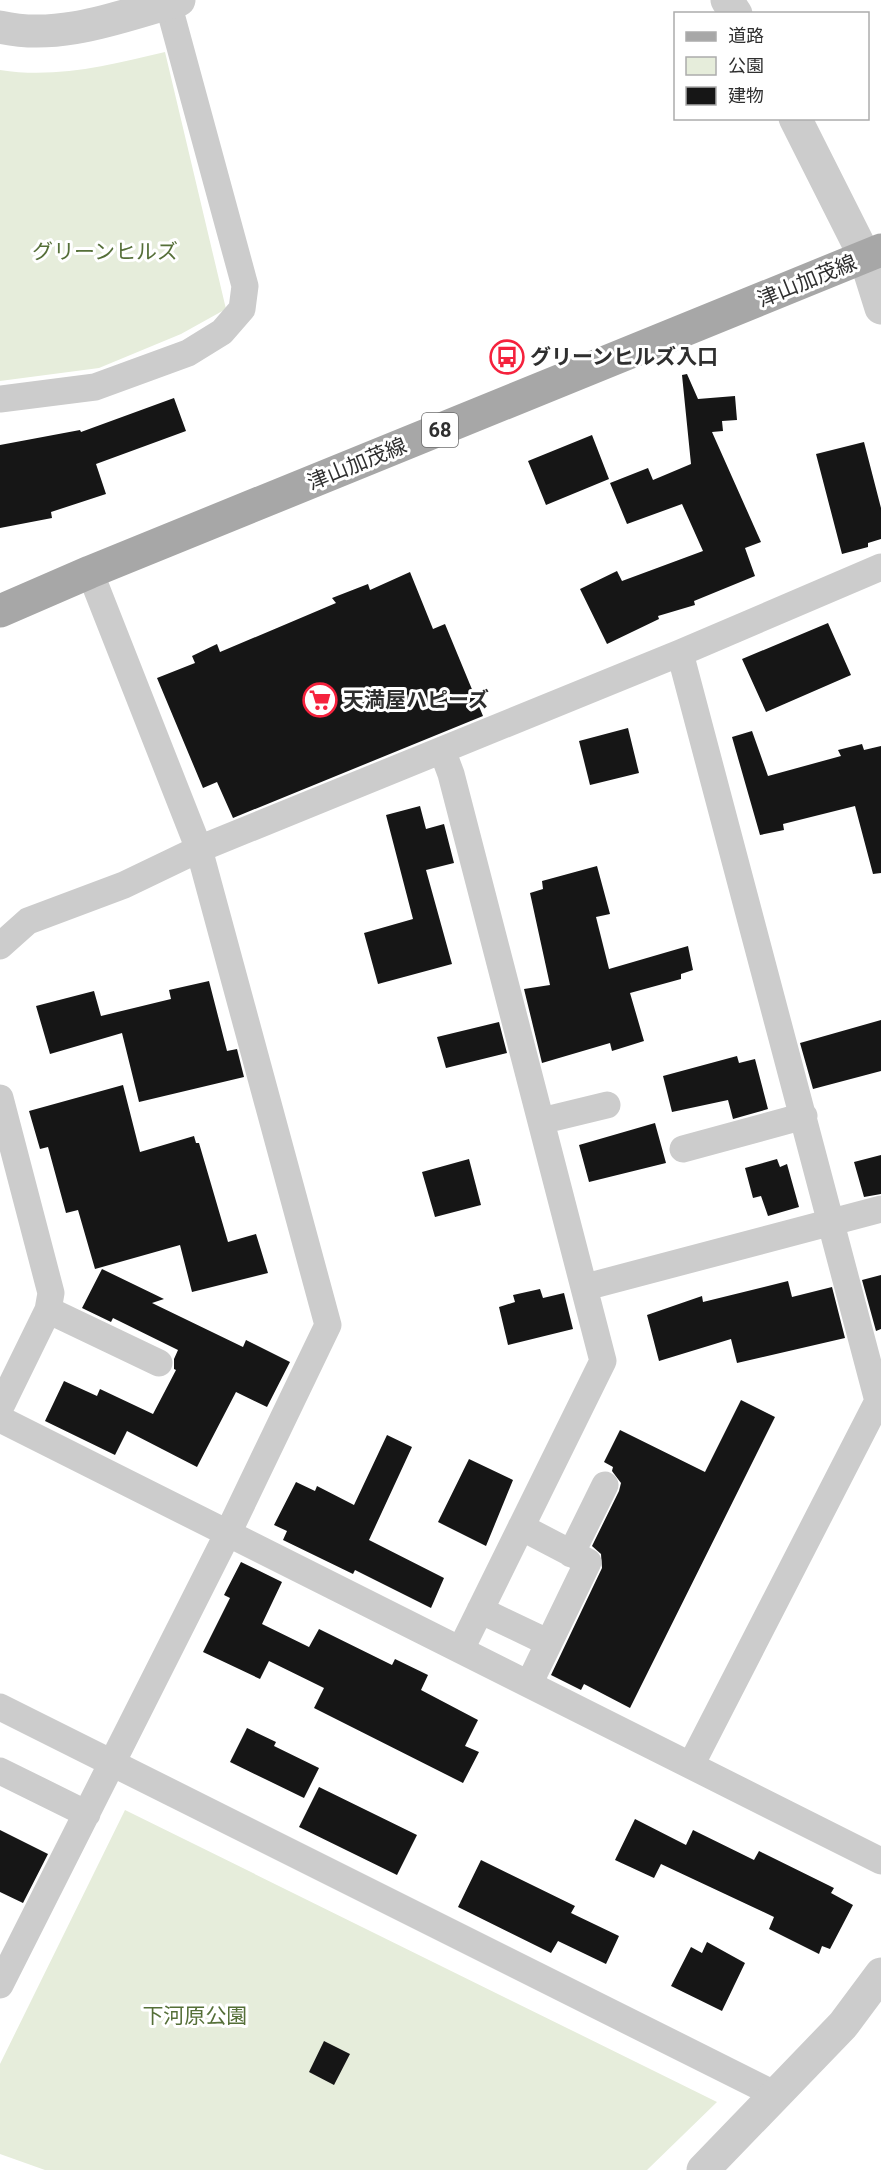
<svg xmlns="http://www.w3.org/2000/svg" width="881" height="2170" font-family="Roboto,'Noto Sans JP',sans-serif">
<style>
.green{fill:#e6eddb}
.building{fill:#161616}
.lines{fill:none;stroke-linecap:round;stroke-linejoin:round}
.minor{stroke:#ccc;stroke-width:27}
.tertiary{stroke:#ccc;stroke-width:33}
.primary{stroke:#a7a7a7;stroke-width:33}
.labels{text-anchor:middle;stroke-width:6;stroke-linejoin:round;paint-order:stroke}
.shield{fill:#fff;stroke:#6d6d6d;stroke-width:1.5}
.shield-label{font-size:20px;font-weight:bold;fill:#2f2f2f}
.park-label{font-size:21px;fill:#556f38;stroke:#fff}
.street-label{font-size:21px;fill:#2f2f2f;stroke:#fff}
.poi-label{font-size:21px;font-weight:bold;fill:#2f2f2f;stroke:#fff;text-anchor:start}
</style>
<rect width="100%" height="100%" fill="#fff"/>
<!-- green -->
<path class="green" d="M165,52l61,257 -45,25 -82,34 -99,13v-311c56,9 110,-5 165,-18z
M125,1810l592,292 -70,68h-602l-45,-16v-90z"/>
<!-- building -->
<path class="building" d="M687,374l11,25 37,-3 2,24 -15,1 1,10 -11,1 49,110 -16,6 10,28 -61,25 1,4 -37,11 1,3 -52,25 -27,-55 37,-18 5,10 81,-30 -21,-47 -55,20 -17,-41 38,-15 5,12 38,-16 -9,-89z
M174,398l12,33 -90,33 10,30 -55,18 1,6 -52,10v-83l80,-15 1,2z
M592,435l17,44 -63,26 -18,-44z
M864,442l17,66v31l-13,4v4l-26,7 -26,-100z
M410,572l23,57 12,-5 38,92 -250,102 -16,-36 -14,6 -46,-110 38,-15 -3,-7 25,-12 3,8 116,-49 -4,-5 36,-14 2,6z
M828,623l23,52 -85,37 -24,-53z
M628,728l11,45 -49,12 -11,-44z
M752,731l16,45 73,-20 -3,-6 24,-6 2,6 17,-4v127l-8,1 -18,-68 -72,18 1,6 -24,5 -28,-98z
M420,806l6,23 18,-5 10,39 -28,7 26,94 -74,20 -14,-51 49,-14 -27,-104z
M597,866l13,48 -14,3 13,52 79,-23 5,24 -12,4v5l-51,14 14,48 -32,10 -2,-8 -68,20 -18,-74 26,-4 -20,-92 13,-4 -1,-8z
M209,981l18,70 10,-2 7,28 -105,25 -17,-69 -72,21 -14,-48 58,-15 7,25 70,-17 -2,-9z
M881,1020v51l-68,18 -13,-46z
M499,1022l8,31 -61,15 -9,-31z
M737,1056l2,7 16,-4 13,50 -35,10 -5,-19 -56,12 -9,-36z
M123,1085l17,67 54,-16 2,7h3l29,99 28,-8 12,39 -76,19 -12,-47 -85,24 -17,-59 -12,3 -18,-66 -8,2 -11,-38z
M655,1123l11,40 -77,19 -10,-37z
M881,1155v39l-17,3 -10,-35z
M469,1159l12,46 -46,12 -13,-45z
M777,1159l3,8 7,-3 12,43 -31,9 -7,-20 -8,2 -8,-30z
M102,1269l62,30 -12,4 91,44 3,-7 44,22 -23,45 -31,-15 -39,75 -70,-36 -12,24 -70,-34 19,-40 33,15 3,-7 53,25 23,-44 -2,-1v-10l4,-9 -65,-32 -2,4 -29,-14z
M881,1275v54l-5,2 -14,-51z
M788,1281l4,16 40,-10 13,51 -108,25 -6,-24 -72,22 -12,-46 55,-19 1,6z
M540,1289l3,9 21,-5 9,36 -65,16 -9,-38 16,-5 -2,-7z
M741,1400l34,17 -145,291 -46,-24 -3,6 -30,-15 51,-107 -1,-14 -9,-8 27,-55 2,-8 -9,-12 1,-4 -9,-5 16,-32 85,42z
M387,1435l25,12 -43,93 75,38 -13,30 -76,-38 -2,4 -70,-34 4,-9 -13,-6 22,-43 19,9 2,-5 37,19z
M469,1459l44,21 -27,66 -48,-24z
M241,1562l41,20 -20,42 47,23 10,-18 73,36 3,-6 33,16 -7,15 57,30 -13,26 14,6 -16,31 -149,-75 10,-20 -55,-27 -9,18 -57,-27 27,-54 -6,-3z
M247,1728l29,14 -2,4 45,22 -15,30 -74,-36z
M319,1787l98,48 -20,40 -98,-48z
M635,1819l51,26 7,-15 61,30 5,-9 75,37 -3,5 22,12 -23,44 -8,-3 -3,8 -50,-25 5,-12 -113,-53 -7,14 -39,-18z
M0,1830l48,24 -25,49 -23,-11z
M481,1860l94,46 -4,7 48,23 -13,28 -48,-23 -7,12 -93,-46z
M707,1942l38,21 -23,48 -51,-25 20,-39 11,6z
M324,2041l26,13 -16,31 -25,-13z"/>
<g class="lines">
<!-- minor -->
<path class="minor" d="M0,399l95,-12 93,-34 34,-21 20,-23 3,-23 -77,-283
M680,653l198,748 -187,364
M442,750l9,24 152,587 -142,288
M0,946l28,-25 96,-36 75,-36 481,-196 201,-86
M0,1098l51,195 -3,17 -48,98
M541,1121l66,-16
M683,1149l121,-33
M586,1287l295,-78
M48,1310l111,53
M0,1419l881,442
M521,1527l67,35 -59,122
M571,1554l34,-69
M480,1610l69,33
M0,1707l776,388
M0,1771l87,43
M0,1985l228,-452 100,-208 -129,-476 -109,-277"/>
<!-- tertiary -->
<path class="tertiary" d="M727,0l9,14
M0,27c60,14 121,-11 179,-27
M795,118l70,139 16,51
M703,2170l140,-145 38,-51"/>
<!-- primary -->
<path class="primary" d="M0,611l90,-39 791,-322"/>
</g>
<!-- icons -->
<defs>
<symbol id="bus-ring" viewBox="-11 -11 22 22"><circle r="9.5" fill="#fff" stroke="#f5223d" stroke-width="1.5"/><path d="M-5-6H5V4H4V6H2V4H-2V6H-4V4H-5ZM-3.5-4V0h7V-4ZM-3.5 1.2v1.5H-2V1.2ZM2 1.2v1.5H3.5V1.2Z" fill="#f5223d"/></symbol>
<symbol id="supermarket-ring" viewBox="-11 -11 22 22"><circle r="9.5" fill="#fff" stroke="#f5223d" stroke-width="1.5"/><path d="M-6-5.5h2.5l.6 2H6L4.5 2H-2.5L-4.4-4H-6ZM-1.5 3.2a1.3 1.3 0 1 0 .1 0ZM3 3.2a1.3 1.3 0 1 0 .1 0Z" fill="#f5223d"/></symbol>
</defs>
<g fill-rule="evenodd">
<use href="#bus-ring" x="488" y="338" width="38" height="38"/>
<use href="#supermarket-ring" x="301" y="681" width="38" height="38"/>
</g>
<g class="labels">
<!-- shield labels -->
<rect class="shield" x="422" y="413" width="36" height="34" rx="4.5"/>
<g class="shield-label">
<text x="440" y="437">68</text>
</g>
<!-- park labels -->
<g class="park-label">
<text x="105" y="259">グリーンヒルズ</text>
<text x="195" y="2023">下河原公園</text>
</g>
<!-- street labels -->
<g class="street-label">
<text transform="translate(807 281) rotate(-22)" y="7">津山加茂線</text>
<text transform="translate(357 464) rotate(-22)" y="7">津山加茂線</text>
</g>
<!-- poi labels -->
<g class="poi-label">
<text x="530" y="364">グリーンヒルズ入口</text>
<text x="343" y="707">天満屋ハピーズ</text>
</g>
</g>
<!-- legend -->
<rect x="674" y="12" width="195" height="108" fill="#ffffff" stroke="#acacac" stroke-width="1.5"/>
<rect x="686" y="32" width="30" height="9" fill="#a7a7a7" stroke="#acacac" stroke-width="1.5"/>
<text x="728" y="42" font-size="18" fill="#2f2f2f">道路</text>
<rect x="686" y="57" width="30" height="18" fill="#e6eddb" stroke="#acacac" stroke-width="1.5"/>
<text x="728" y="72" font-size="18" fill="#2f2f2f">公園</text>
<rect x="686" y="87" width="30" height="18" fill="#161616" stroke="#acacac" stroke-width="1.5"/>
<text x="728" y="102" font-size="18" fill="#2f2f2f">建物</text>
</svg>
